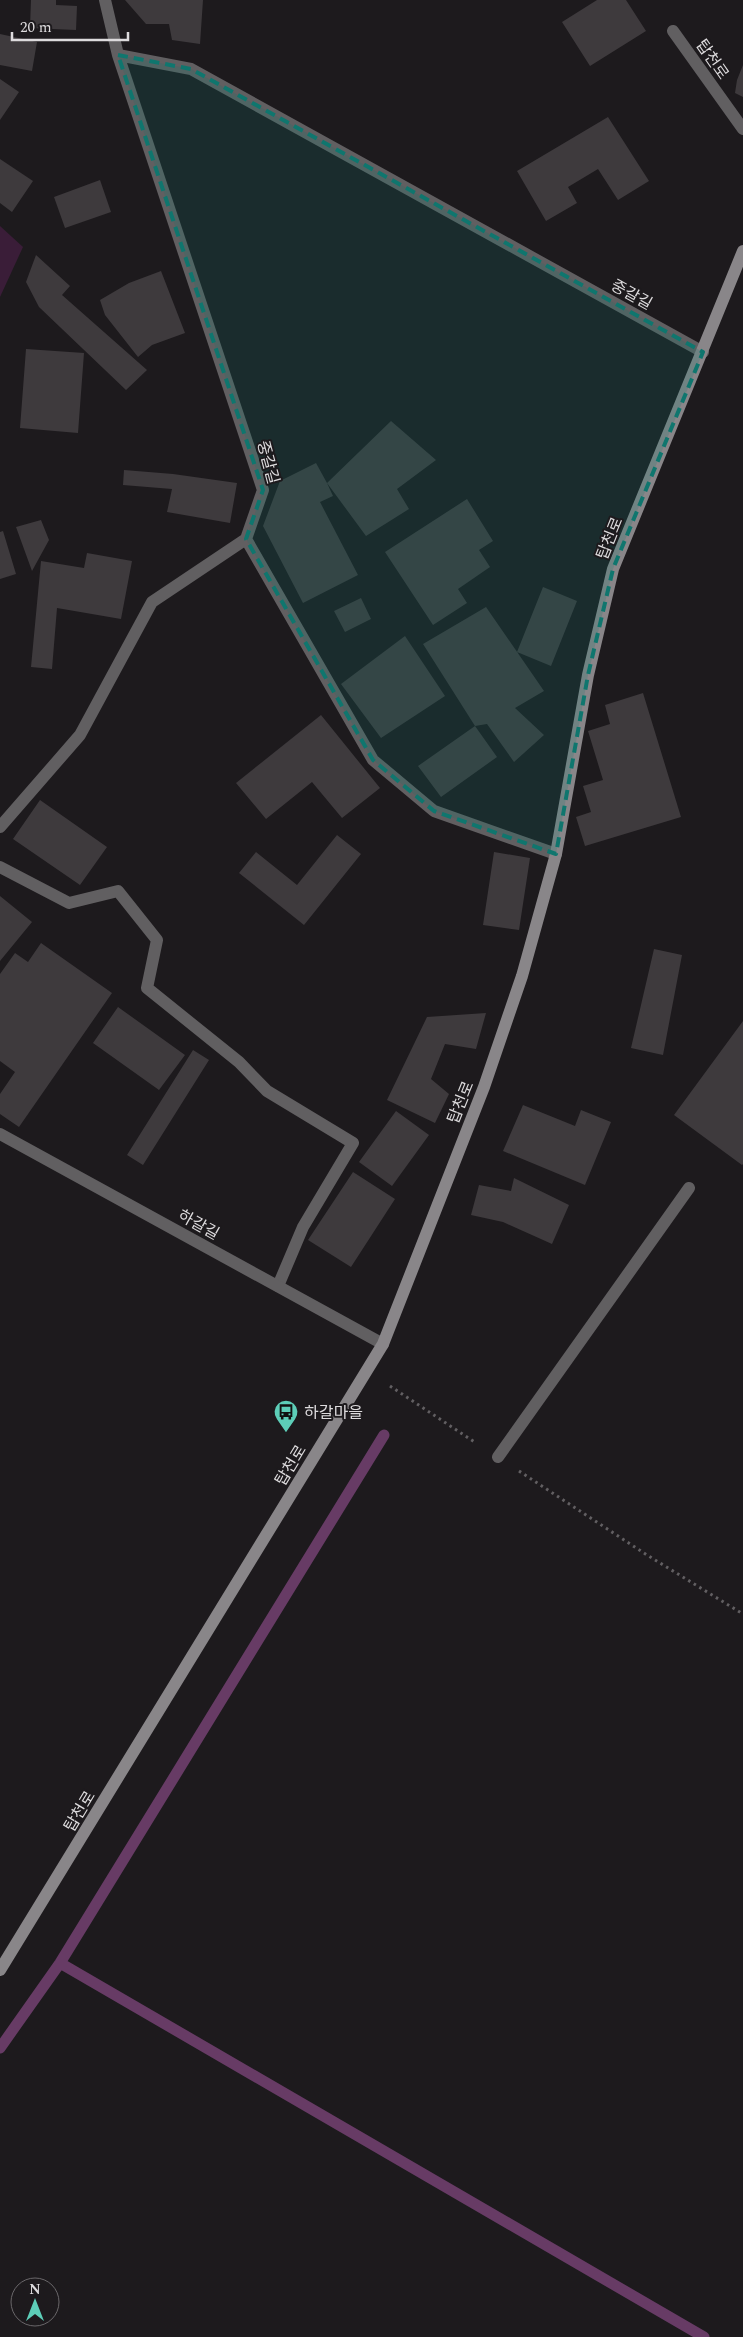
<svg xmlns="http://www.w3.org/2000/svg" width="743" height="2337" font-family="Spectral,'Noto Sans KR',serif">
<style>
.green{fill:#3a1d38}
.lines{fill:none;stroke-linecap:round;stroke-linejoin:round}
.stream{stroke:#673b65;stroke-width:11}
.building{fill:#3e3a3d}
.path{stroke:#625f62;stroke-width:3;stroke-dasharray:2.5 4;stroke-linecap:butt}
.service{stroke:#615f61;stroke-width:12}
.minor{stroke:#615f61;stroke-width:12}
.secondary{stroke:#898689;stroke-width:12}
.marked{fill:#0f766e;fill-opacity:0.2;stroke:#0f766e;stroke-width:4;stroke-dasharray:10 6;stroke-linejoin:round}
.labels{text-anchor:middle;stroke-width:4;stroke-linejoin:round;paint-order:stroke}
.street-label{font-size:16px;fill:#dddbdd;stroke:#1d1a1d}
.poi-label{font-size:16px;fill:#dddbdd;stroke:#1d1a1d;text-anchor:start}
</style>
<rect width="100%" height="100%" fill="#1d1a1d"/>
<!-- green -->
<path class="green" d="M0,226l23,21 -23,50z"/>
<g class="lines">
<!-- stream -->
<path class="stream" d="M60,1963l644,374
M0,2048l60,-85 324,-528"/>
</g>
<!-- building -->
<path class="building" d="M31,0h25v5l21,1 -1,24 -46,-2z
M125,0h78l-3,44 -28,-4 -3,-16h-23z
M597,0h29l20,31 -56,35 -28,-44z
M0,34l37,8 -5,29 -32,-6z
M743,65v32l-8,-4 2,-13z
M0,79l19,13 -19,28z
M608,117l41,64 -31,19 -20,-31 -30,18 9,16 -31,18 -29,-50z
M0,159l33,22 -21,31 -12,-9z
M100,180l11,32 -46,16 -11,-31z
M36,255l34,31 -8,9 85,75 -21,20 -87,-83 -13,-25z
M161,271l24,62 -33,12 -14,12 -33,-42 -5,-15 29,-17z
M26,349l58,4 -6,80 -58,-5z
M391,421l45,39 -39,29 12,20 -43,27 -39,-53 6,13 -13,6 38,73 -55,28 -40,-77 17,-45 36,-18 11,20z
M124,470l49,4 64,9 -7,40 -63,-11 5,-23 -49,-4z
M467,499l26,42 -14,9 11,17 -32,22 9,14 -34,22 -48,-73z
M41,520l8,20 -17,31 -16,-44z
M3,531l13,43 -16,5v-47z
M87,553l45,8 -11,58 -64,-11 -5,61 -21,-2 10,-106 43,7z
M543,587l34,14 -26,65 -34,-14z
M361,598l10,21 -26,13 -11,-21z
M486,607l58,84 -29,17 29,27 -30,27 -27,-38 -12,2 -52,-82z
M405,636l40,60 -64,42 -40,-54z
M643,693l38,124 -96,29 -9,-29 15,-5 -8,-26 20,-6 -15,-49 22,-7 -5,-19z
M321,715l59,73 -38,30 -30,-36 -46,37 -30,-36z
M475,726l22,31 -56,40 -23,-31z
M40,800l67,47 -27,38 -67,-46z
M337,835l24,19 -57,71 -65,-52 17,-21 41,33z
M494,852l36,6 -11,72 -36,-5z
M0,896l32,26 -32,39z
M41,943l71,50 -93,134 -19,-13v-20l15,-22 -15,-11v-87l15,-21 13,9z
M654,949l28,6 -19,100 -32,-7z
M118,1007l67,48 -26,35 -66,-47z
M486,1013l-10,36 -31,-5 -14,35 18,15 -14,29 -48,-23 40,-83z
M743,1021v143l-1,1 -68,-50z
M193,1050l16,10 -66,105 -16,-10z
M523,1105l52,21 6,-16 30,12 -26,63 -82,-34z
M396,1111l33,24 -37,51 -33,-24z
M353,1172l42,27 -44,68 -43,-27z
M514,1178l55,27 -17,39 -49,-22 -32,-7 8,-30 32,6z"/>
<g class="lines">
<!-- path -->
<path class="path" d="M390,1386l86,57
M519,1471l128,84 96,59"/>
<!-- service -->
<path class="service" d="M0,867l69,36 49,-12 39,49 -10,48 92,74 28,29 86,52 -50,84 -25,59
M498,1457l191,-269"/>
<!-- minor -->
<path class="minor" d="M673,31l70,98
M118,55l73,14 512,283
M246,539l127,221 61,51 122,43
M0,827l80,-92 72,-133 94,-63 17,-49 -145,-435 -13,-55
M0,1134l383,210"/>
<!-- secondary -->
<path class="secondary" d="M0,1970l383,-626 101,-257 38,-111 34,-122 32,-179 25,-106 130,-318"/>
</g>
<!-- marked area -->
<path class="marked" d="M118,55l73,14 512,283 -90,217 -25,106 -32,179 -122,-43 -61,-51 -127,-221 17,-49z"/>
<!-- icons -->
<defs>
<symbol id="bus-pin" viewBox="-11 -11 22 30"><path d="M0 17L-7.5 6A9.5 9.5 0 1 1 7.5 6Z" fill="#5dceb8" stroke="#1d1a1d"/><path d="M-5-6H5V4H4V6H2V4H-2V6H-4V4H-5ZM-3.5-4V0h7V-4ZM-3.5 1.2v1.5H-2V1.2ZM2 1.2v1.5H3.5V1.2Z" fill="#111"/></symbol>
</defs>
<g fill-rule="evenodd">
<use href="#bus-pin" x="272" y="1398" width="28" height="38"/>
</g>
<g class="labels">
<!-- street labels -->
<g class="street-label">
<text transform="translate(713 59) rotate(55)" y="6">탑천로</text>
<text transform="translate(632 294) rotate(29)" y="6">중갈길</text>
<text transform="translate(269 462) rotate(75)" y="6">중갈길</text>
<text transform="translate(609 538) rotate(-68)" y="6">탑천로</text>
<text transform="translate(460 1102) rotate(-68)" y="6">탑천로</text>
<text transform="translate(199 1224) rotate(29)" y="6">하갈길</text>
<text transform="translate(290 1465) rotate(-59)" y="6">탑천로</text>
<text transform="translate(79 1811) rotate(-59)" y="6">탑천로</text>
</g>
<!-- poi labels -->
<g class="poi-label">
<text x="304" y="1418">하갈마을</text>
</g>
</g>
<!-- north arrow -->
<g transform="translate(35 2302)"><circle r="24" fill="#1d1a1d" stroke="#6a676a"/>
<path d="M0-4L9 19L0 12L-9 19Z" fill="#5dceb8"/>
<text y="-8" font-size="14" font-weight="bold" text-anchor="middle" fill="#dddbdd">N</text>
</g>
<!-- scale -->
<path d="M12 32v8h116v-8" fill="none" stroke="#dddbdd" stroke-width="2.5"/>
<text x="20" y="32" font-size="15" fill="#dddbdd" stroke="#1d1a1d" stroke-width="4" paint-order="stroke">20 m</text>
</svg>
